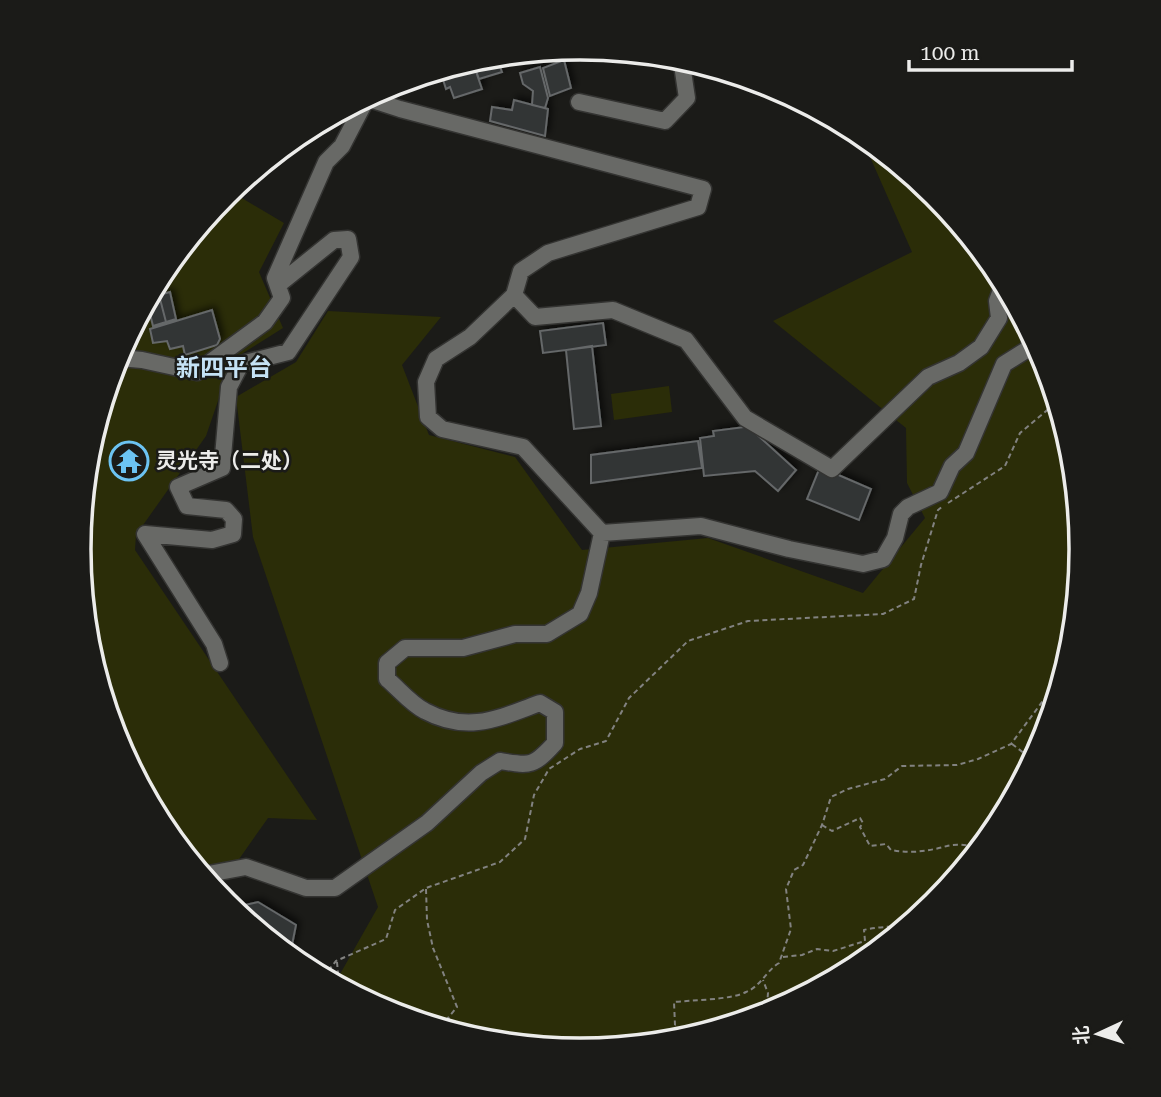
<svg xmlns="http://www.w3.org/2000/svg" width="1161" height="1097" font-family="'Roboto Serif','Noto Sans SC',serif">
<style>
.green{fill:#2b2d08}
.building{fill:#323436;stroke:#656869;stroke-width:2;filter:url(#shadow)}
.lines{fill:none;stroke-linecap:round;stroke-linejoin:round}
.minor-casing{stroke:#343432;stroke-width:19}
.path{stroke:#828280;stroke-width:2;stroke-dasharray:5 3.5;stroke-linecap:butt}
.minor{stroke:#686966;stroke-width:16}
.labels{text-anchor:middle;stroke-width:5;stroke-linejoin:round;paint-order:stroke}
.poi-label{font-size:21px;font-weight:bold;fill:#ececea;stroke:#1b1b18;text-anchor:start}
.quarter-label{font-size:24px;font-weight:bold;fill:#c5e2f5;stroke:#1b1b18}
.rim{fill:none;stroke:#ececea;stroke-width:3.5}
</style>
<defs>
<filter id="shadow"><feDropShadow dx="3.5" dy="-3.5" stdDeviation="3.5" flood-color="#0009"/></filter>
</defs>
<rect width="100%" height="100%" fill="#1b1b18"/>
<!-- green -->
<path class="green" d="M859,132l76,62 62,76 47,87 28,94 10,98 -10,98 -29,94 -46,86 -62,76 -76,62 -87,47 -94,28 -97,10 -99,-10 -94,-29 -53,-28 43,-76 -125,-370 -17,-140 60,-35 32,-51 113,6 -39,48 27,70 86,22 67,93 126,-12 155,55 62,-75 -18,-35 -1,-55 -133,-107 139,-69z
M230,191l54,32 -25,49 24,56 -51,32 -26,76 -70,99 -1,15 182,270 -49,-2 -31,44 -41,4 -32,-39 -47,-87 -28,-94 -10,-98 10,-98 29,-94 46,-86z
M669,386l3,26 -58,8 -3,-26z"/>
<!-- building -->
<path class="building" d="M522,53l1,5 -23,9 -4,-11z
M496,56l6,16 -23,7 -7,-19z
M472,60l10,29 -28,9 -4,-11 -4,2 -6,-19z
M564,60l7,28 -21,8 -7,-28z
M540,67l8,31 -3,10 -13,-3 1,-14 -10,-7 -3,-11z
M514,100l34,9 -3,27 -55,-15 2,-14 20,3z
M170,292l6,27 -10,3 -7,-27z
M159,295l7,27 -13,4 -6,-24 2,-4z
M212,310l8,29 -3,6 -32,10 -2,-9 -13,3 -3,-8 -14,2 -3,-14z
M603,323l3,22 -63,8 -3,-22z
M592,346l9,80 -27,3 -8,-79z
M752,426l1,5 43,39 -18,21 -23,-20 -51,5 -4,-38 14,-2 -1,-5z
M698,441l4,27 -111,15v-28z
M820,467l51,22 -12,31 -52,-21z
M258,902l38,23 -4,20 -5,8 -55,-45z"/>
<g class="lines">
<defs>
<path id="minor" d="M366,98l34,11 303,80 -5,18 -150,46 -27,18 -7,24 21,22 78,-7 73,30 59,78 87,51 96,-92 31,-14 22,-16 18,-29 -2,-17 7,-19
M579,102l86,19 22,-23 -6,-40
M514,295l-44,42 -34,22 -10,23 2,35 14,12 81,18 79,86 99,-7 88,23 74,15 20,-5 12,-21 6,-24 7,-7 32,-15 12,-26 14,-13 38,-89 24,-15 4,-13
M119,354l1,4 22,2 55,12 68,-50 17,-24 -7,-20 51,-116 16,-16 25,-48
M88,459h3
M220,663l-6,-19 -69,-110 67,6 21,-6 1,-15 -8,-9 -39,-4 -9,-19 44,-19 7,-81 12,-23 47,-12 63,-95 -3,-18 -14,1 -56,45
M203,875l43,-8 60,21h29l92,-65 54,-50 19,-12c31,5 33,6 55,-18v-31l-15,-9c-41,15 -72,31 -115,8 -14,-7 -26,-22 -38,-32v-16l18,-15h58l52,-14h32l33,-20 9,-21 13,-60"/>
</defs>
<!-- minor casing -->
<use href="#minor" class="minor-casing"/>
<!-- path -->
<path class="path" d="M948,503l57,-37 15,-33 37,-31
M1012,744l21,16
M822,825l10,6 28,-13 3,5 -3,4 10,19 16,-2 5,6c19,4 38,1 56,-4 10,-3 24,0 34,1
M426,889l1,31 6,28 24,59 -9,11 5,6 -4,6
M930,907l20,-22
M783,957l19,-2 15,-6 16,2 32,-10 -1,-11c15,-4 30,-2 46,-7
M337,962l2,23
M323,977l13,-16 50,-22 9,-29 31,-22 74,-26 25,-23 9,-44 15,-26 31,-20 26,-8 23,-43 59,-57 60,-20 135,-7 31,-15 7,-34 17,-55 5,-4
M754,1017l13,-12 1,-12 -5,-13
M668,1041l7,-16 -1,-23c18,-2 57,-2 72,-10 15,-6 20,-21 33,-29l12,-34 -5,-40 8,-19 9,-5 19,-40 9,-28 17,-8 37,-10 17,-13 55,-1 21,-6 33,-15 37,-50 26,-62"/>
<!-- minor -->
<use href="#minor" class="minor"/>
</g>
<!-- icons -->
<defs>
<symbol id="temple-ring" viewBox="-11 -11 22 22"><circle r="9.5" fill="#1b1b18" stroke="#6cc3f2" stroke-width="1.5"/><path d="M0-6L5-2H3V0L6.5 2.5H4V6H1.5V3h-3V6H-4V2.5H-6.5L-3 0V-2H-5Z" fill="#6cc3f2"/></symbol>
</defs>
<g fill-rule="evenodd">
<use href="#temple-ring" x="107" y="439" width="44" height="44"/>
</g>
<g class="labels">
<!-- poi labels -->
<g class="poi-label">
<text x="156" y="468">灵光寺（二处）</text>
</g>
<!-- quarter labels -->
<g class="quarter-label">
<text x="224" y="376">新四平台</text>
</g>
</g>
<!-- crop -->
<path d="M0 0H1161V1097H0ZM91 549a489 489 0 1 1 978 0a489 489 0 1 1-978 0Z" fill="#1b1b18" fill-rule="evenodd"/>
<path class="rim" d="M91 549a489 489 0 1 1 978 0a489 489 0 1 1-978 0Z"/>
<!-- north arrow -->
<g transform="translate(1098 1034) rotate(266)" stroke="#1b1b18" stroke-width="5" paint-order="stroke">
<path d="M0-5L12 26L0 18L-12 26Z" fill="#ececea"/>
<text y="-10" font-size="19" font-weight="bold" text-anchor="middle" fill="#ececea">北</text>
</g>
<!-- scale -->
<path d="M909 60v10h163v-10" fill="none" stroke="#ececea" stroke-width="3.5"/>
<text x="920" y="60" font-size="21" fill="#ececea" stroke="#1b1b18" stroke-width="5" paint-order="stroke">100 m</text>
</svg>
